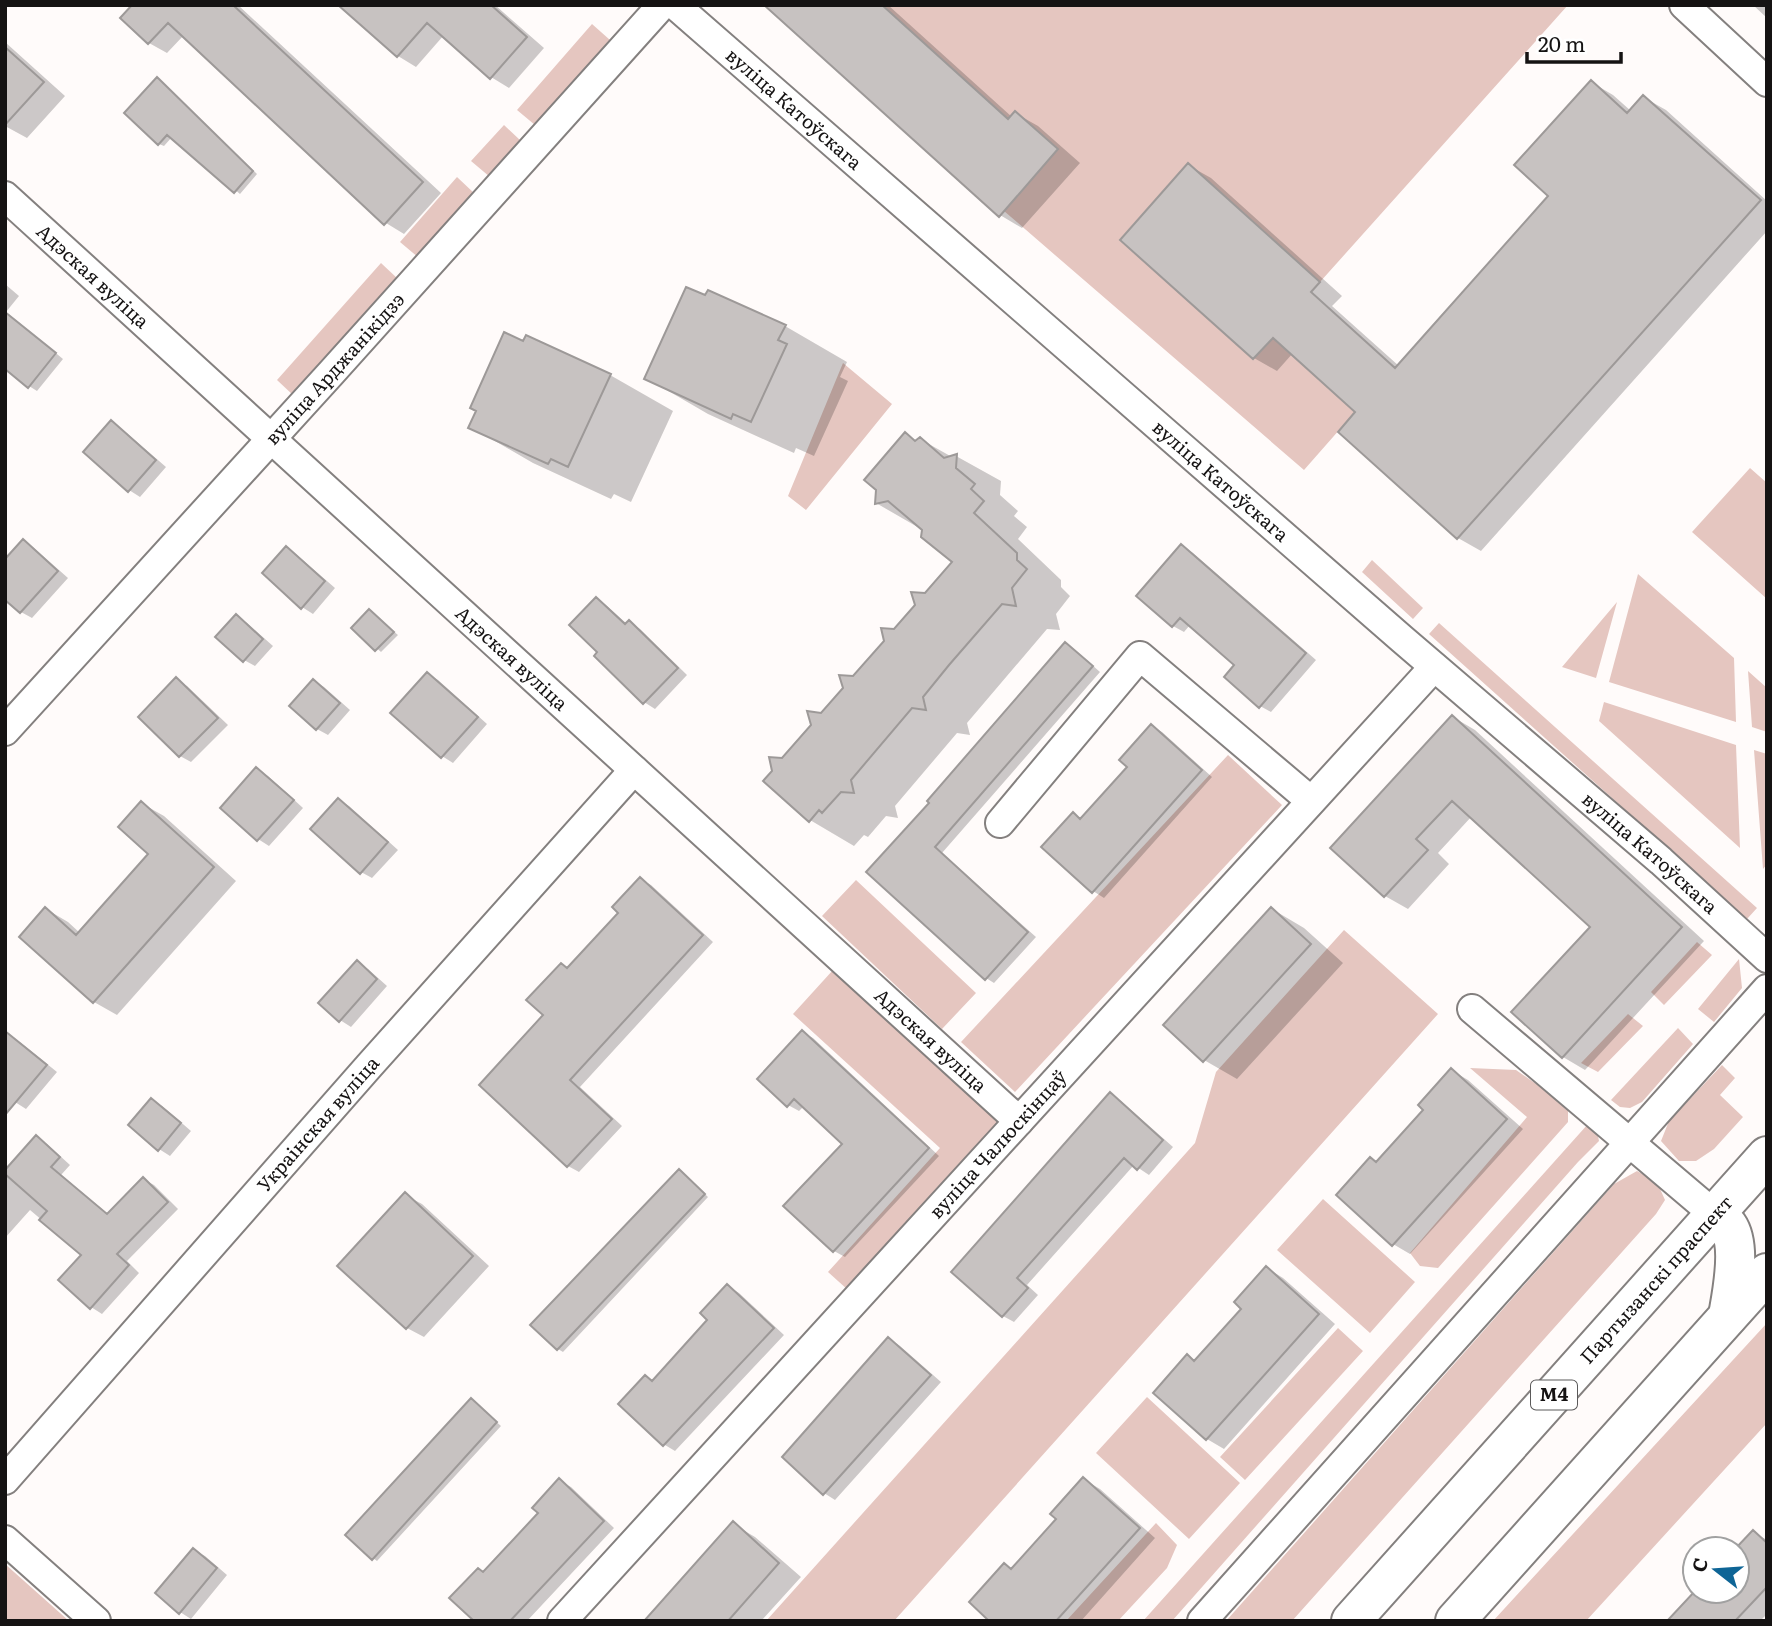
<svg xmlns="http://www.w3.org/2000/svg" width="1772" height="1626" font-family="Literata,serif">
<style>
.green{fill:#e5c6c0}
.shadow{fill:#0003}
.building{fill:#c7c2c1;stroke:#9d9998;stroke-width:2}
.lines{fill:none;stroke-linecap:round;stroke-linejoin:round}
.minor-casing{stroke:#84807f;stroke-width:32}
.primary-casing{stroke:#84807f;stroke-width:42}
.minor{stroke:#fff;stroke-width:28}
.primary{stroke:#fff;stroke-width:38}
.labels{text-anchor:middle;stroke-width:7;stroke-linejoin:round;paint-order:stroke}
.shield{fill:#fff;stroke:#5b5a5a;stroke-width:2}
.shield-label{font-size:18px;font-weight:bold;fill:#151313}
.street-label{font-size:19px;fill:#151313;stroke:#fff}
</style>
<rect width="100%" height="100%" fill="#fffbfa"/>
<!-- green -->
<path class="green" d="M764,5h804l-248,277 -132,-119 -68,76 133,120 20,-21 82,74 -51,58 -300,-259 -6,5z
M592,24l18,16 -75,85 -18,-15z
M504,125l17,16 -31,36 -19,-16z
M457,177l18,17 -56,64 -19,-16z
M381,263l17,16 -104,117 -17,-16z
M843,363l49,41 -86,106 -18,-14z
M1750,468l17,15v116l-75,-67z
M1372,560l51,48 -10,11 -51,-47z
M1638,574l96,84 2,64 -127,-40z
M1617,602l-21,76 -34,-11z
M1439,623l318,285 -10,11 -318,-285z
M1748,671l19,17v44l-15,-5z
M1604,702l132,43 4,103 -141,-127z
M1754,750l13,4v110l-4,5z
M1228,755l54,50 -267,287 -54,-50z
M856,880l120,113 -34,36 -120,-113z
M1344,930l94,84 -544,607h-128l429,-478 21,-71z
M1697,942l15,13 -48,50 -13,-13z
M1739,959l3,29 -28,34 -16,-13z
M833,970l167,152 -152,168 -20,-18 112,-124 -147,-134z
M1628,1014l15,12 -45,46 -17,-9z
M1678,1028l15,16 -51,58 -12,6 -10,-1 -9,-7z
M1722,1065l13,13 -15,17 23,22 -29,32 -18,12h-17l-18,-20 8,-20z
M1470,1068l46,2 52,36v16l-130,146 -18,-2 -10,-13 117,-136z
M1588,1124l9,7 2,10 -21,21 -406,459h-29z
M1637,1171l20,11 8,18 -9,14 -364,407h-66l388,-437z
M1323,1199l92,83 -45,51 -93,-83z
M1767,1323v100l-181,198h-93z
M1338,1328l25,23 -118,129 -25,-23z
M1147,1397l93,86 -51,56 -93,-86z
M1156,1523l21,22 -10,23 -49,53h-52z
M5,1564l64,57h-64z"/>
<!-- shadow -->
<path class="shadow" d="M134,5h104l203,188 -37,41 -18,-11 -202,-188 -17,18 -18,-10z
M340,5h155l49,43 -35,40 -18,-11 -47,-42 -28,32 -18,-11z
M766,5h122l124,112 3,-4 23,13 42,37 -58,65 -22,-13z
M1753,5h14v13z
M5,42l60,54 -38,42 -22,-12z
M162,82l95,92 -17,20 -68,-57 -8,9 -5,-2z
M1591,82l22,13 18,16 12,-14 23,13 101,91v30l-286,320 -23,-13 -118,-106 18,-20 -65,-59 -16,18 -23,-13 -132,-119 66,-74 23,13 131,118 -10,10 67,60 151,-170z
M5,284l14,12 -13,16 57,47 -26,32 -8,-5 -24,-20z
M785,326l62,36 -7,15 8,4 -34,75 -18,-8 -2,5 -86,-39 -62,-36z
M610,375l63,36 -42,91 -17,-8 -3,5 -78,-36 -62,-36z
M111,422l11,7 44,38 -26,30 -11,-7z
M905,435l12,7 3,-3 32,18 4,-1 45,25 -1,14 18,16 -4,5 13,11 -9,12 43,41v7l9,9 -14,18 4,16 -13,-1 -80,94 3,12 -13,-2 -62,73 3,12 -12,-2 -18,21 -4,-2 -10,11 -44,-26 -27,-60 172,-199 -31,-33 -3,1 -45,-26z
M23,541l11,7 34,30 -36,40 -11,-6 -16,-15z
M1182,546l11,7 123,107 -45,52 -11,-6 -24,-41 -46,-40 -6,7 -11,-6z
M287,548l10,7 38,33 -22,26 -11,-7z
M596,599l11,7 20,18 2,-2 11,7 47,46 -32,34 -11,-7 -44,-50z
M369,611l29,24 -17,17 -27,-24z
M236,617l11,6 26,23 -18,20 -11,-6z
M1066,644l8,5 26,23 -158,181 94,84 -42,46 -8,-5 -118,-106 63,-69z
M428,674l10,6 49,44 -34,39 -11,-7z
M176,680l11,6 41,39 -37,37 -11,-6 -40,-39z
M314,681l10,6 26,23 -22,25 -11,-6 -26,-23z
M1453,717l22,13 229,211 -119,129 -22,-13 29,-130 -120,-111 -34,37 11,11 -41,45 -23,-13z
M1151,726l11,6 50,45 -108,121 -11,-7 -20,-77 9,5 48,-52z
M257,770l11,6 35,32 -34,38 -11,-7z
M338,800l11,6 49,44 -26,28 -11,-6z
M141,803l23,13 72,65 -119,134 -23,-13 -72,-65 24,-28 22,13 12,11 71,-79z
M640,879l11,6 62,57 -133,145 42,39 -43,46 -11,-6 -23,-151 23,-46 52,-56z
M1272,909l32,19 39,35 -106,116 -33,-19z
M357,963l11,6 19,17 -36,41 -11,-7z
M802,1032l11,6 126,118 -94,101 -11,-6 10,-107 -40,-38 -5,5 -11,-6z
M11,1037l10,6 36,29 -31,37 -11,-7z
M1451,1070l17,10 55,49 -113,125 -17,-10 -16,-81 49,-53z
M1110,1095l11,6 52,46 -24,28 -15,-10 -107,120 11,10 -24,27 -11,-6 -50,-44z
M151,1100l11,6 29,25 -21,25 -11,-7z
M36,1138l11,6 23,21 -9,10 48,40 34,-36 11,6 24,24 -51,52 12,12 -37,41 -11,-7 -8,-52 -53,-45 -25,28v-66z
M684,1174l24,23 -145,155 -5,-3z
M405,1195l17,9 67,62 -65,71 -17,-9z
M1267,1268l16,10 52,46 -111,125 -17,-10 -19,-83 8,5 47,-53z
M728,1286l11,7 45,42 -109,116 -10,-6 -45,-42 25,-26 8,5 57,-62z
M889,1339l11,7 41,36 -106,118 -11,-7z
M472,1400l29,26 -124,135 -4,-3z
M1083,1479l17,10 55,49 -74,83h-89l20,-51 46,-51z
M560,1481l11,6 43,41 -87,93h-51l8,-48 57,-60z
M733,1524l22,13 46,40 -40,44h-115z
M1753,1532l14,8v74l-7,7h-91l29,-30h39v-41z
M194,1550l11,6 22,19 -36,44 -11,-7z"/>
<!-- building -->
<path class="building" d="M132,5h101l190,177 -39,43 -216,-202 -20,21 -28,-26z
M338,5h153l36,32 -37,42 -63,-56 -30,34z
M764,5h118l126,114 7,-8 43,38 -59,68z
M5,47l39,35 -39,43z
M157,77l96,94 -19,22 -67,-58 -9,10 -34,-32z
M1591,80l36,33 16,-18 118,105 -304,339 -119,-107 17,-20 -82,-74 -20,21 -133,-119 68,-77 132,119 -9,10 84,76 153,-172 -34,-31z
M686,287l19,8 3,-5 78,35 -8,15 9,4 -36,78 -18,-8 -2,5 -87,-40z
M5,312l51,41 -28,35 -23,-19z
M504,332l19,9 3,-6 85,39 -43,93 -17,-8 -3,5 -80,-36 8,-17 -6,-3z
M111,420l45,40 -28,32 -45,-40z
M905,432l10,9 5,-4 24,21 13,-4 -1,14 19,16 -4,5 13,12 -10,12 43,40v7l10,9 -15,19 4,18 -14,-2 -53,61 -26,32 3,13 -14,-2 -61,72 3,13 -13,-1 -19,21 -3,-3 -10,12 -46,-41 9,-10 -3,-14 13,1 29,-33 -4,-14 14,2 22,-25 -4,-13 14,1 31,-35 -3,-13 13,1 21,-24 -4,-13 14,1 27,-31 -31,-25 1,-7 -34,-29 -13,3 1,-14 -12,-10z
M23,539l35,32 -38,42 -15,-13v-41z
M1181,544l125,109 -47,55 -35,-31 10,-12 -54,-47 -8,9 -36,-31z
M286,546l39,35 -24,28 -39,-36z
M596,597l29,27 4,-4 49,48 -35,36 -49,-48 3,-4 -28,-27z
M369,609l25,23 -19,19 -24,-23z
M236,614l27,25 -20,23 -28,-25z
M1065,642l28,24 -158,181 93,85 -43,48 -119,-108 63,-69 -2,-2z
M427,672l51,45 -37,41 -51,-45z
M176,677l42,41 -39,39 -41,-40z
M313,679l27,24 -24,27 -27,-24z
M1452,715l230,212 -120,131 -51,-46 79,-85 -138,-126 -36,38 12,11 -44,47 -54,-49z
M1151,724l51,46 -110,123 -51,-46 32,-35 7,7 47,-52 -8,-7z
M256,767l38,33 -37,41 -37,-33z
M338,798l50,44 -28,32 -50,-45z
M141,801l73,66 -121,136 -74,-66 26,-30 31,28 72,-81 -30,-27z
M640,877l63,58 -133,145 42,39 -45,48 -88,-82 64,-70 -17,-15 35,-37 6,5 51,-55 -6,-6z
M1271,907l40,37 -108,118 -40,-37z
M357,960l20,19 -38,43 -21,-19z
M802,1030l127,118 -96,104 -50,-46 59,-62 -48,-45 -7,8 -30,-28z
M5,1031l42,34 -42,50z
M1451,1068l56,51 -115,127 -56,-51 34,-38 6,5 47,-52 -5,-5z
M1110,1092l53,48 -26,30 -13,-12 -107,120 11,10 -26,29 -51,-45z
M151,1098l30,25 -23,28 -30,-26z
M36,1135l24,22 -9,10 56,47 36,-37 25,25 -51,52 12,11 -39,44 -32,-29 23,-25 -42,-35 8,-9 -42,-37v-4z
M679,1169l26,25 -148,156 -27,-25z
M405,1192l68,64 -67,73 -69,-63z
M1266,1266l53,48 -113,126 -53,-47 34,-39 7,7 47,-52 -7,-7z
M727,1284l47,44 -111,118 -45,-42 27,-29 7,6 55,-61 -7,-7z
M888,1337l43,38 -108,120 -41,-38z
M471,1398l26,24 -125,138 -27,-25z
M1083,1477l57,51 -84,93h-67l-20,-19 35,-39 7,6 45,-50 -6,-5z
M559,1478l45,43 -94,100h-36l-25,-23 29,-30 5,4 55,-59 -6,-5z
M733,1521l46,42 -51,58h-84z
M1753,1530l14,13v44l-32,34h-68l28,-30h42v-42h-2z
M193,1548l24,20 -38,46 -24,-21z"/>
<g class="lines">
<defs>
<g id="minor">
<path id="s1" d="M675,5l727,634 259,222 106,97"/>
<path d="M1684,5l83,77"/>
<path id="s2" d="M5,196l1014,925"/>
<path id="s3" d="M5,731l327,-359 330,-367"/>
<path d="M1000,823l140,-167 171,145"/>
<path d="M1472,1009l243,206"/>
<path id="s4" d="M5,1480l364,-414 265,-296"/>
<path d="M5,1540l91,81"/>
<path id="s5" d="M562,1621l872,-954"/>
<path d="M1202,1621l565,-632"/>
</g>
<g id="primary">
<path d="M1715,1215c4,3 9,7 13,11 14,20 4,67 0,90"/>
<path id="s6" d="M1351,1621l416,-465"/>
<path d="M1455,1621l312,-348"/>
</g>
</defs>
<!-- minor casing -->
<use href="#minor" class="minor-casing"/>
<!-- primary casing -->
<use href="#primary" class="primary-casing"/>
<!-- minor -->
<use href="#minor" class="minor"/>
<!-- primary -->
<use href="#primary" class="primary"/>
</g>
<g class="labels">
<!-- shield labels -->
<rect class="shield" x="1531" y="1380.5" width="46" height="29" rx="5"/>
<g class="shield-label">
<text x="1554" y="1401">М4</text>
</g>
<!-- street labels -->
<g class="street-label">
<text dy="7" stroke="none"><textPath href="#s1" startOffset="158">вуліца Катоўскага</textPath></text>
<text dy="7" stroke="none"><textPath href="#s2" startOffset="119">Адэская вуліца</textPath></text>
<text dy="7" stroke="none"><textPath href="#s3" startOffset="490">вуліца Арджанікідзэ</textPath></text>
<text dy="7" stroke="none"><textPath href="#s1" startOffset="724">вуліца Катоўскага</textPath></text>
<text dy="7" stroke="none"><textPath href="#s2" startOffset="686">Адэская вуліца</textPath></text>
<text dy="7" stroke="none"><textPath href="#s1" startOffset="1292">вуліца Катоўскага</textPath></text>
<text dy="7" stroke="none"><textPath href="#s2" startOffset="1253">Адэская вуліца</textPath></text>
<text dy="7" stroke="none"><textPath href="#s4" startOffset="474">Украінская вуліца</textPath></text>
<text dy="7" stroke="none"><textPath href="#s5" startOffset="646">вуліца Чалюскінцаў</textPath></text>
<text dy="7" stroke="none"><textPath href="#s6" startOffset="458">Партызанскі праспект</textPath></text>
</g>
</g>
<!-- border -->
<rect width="1772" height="1626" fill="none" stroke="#151313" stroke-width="14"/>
<!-- north arrow -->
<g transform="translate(1716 1570) rotate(287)"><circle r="33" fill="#ffffff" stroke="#a1a1a1" stroke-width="2"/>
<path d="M0-5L12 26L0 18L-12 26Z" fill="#0e6596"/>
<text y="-10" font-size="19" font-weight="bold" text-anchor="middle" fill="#151313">С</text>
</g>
<!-- scale -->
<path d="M1527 52v10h94v-10" fill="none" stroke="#151313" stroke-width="3.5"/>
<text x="1538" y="52" font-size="21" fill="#151313" stroke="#ffffff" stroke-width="5" paint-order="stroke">20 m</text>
</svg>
